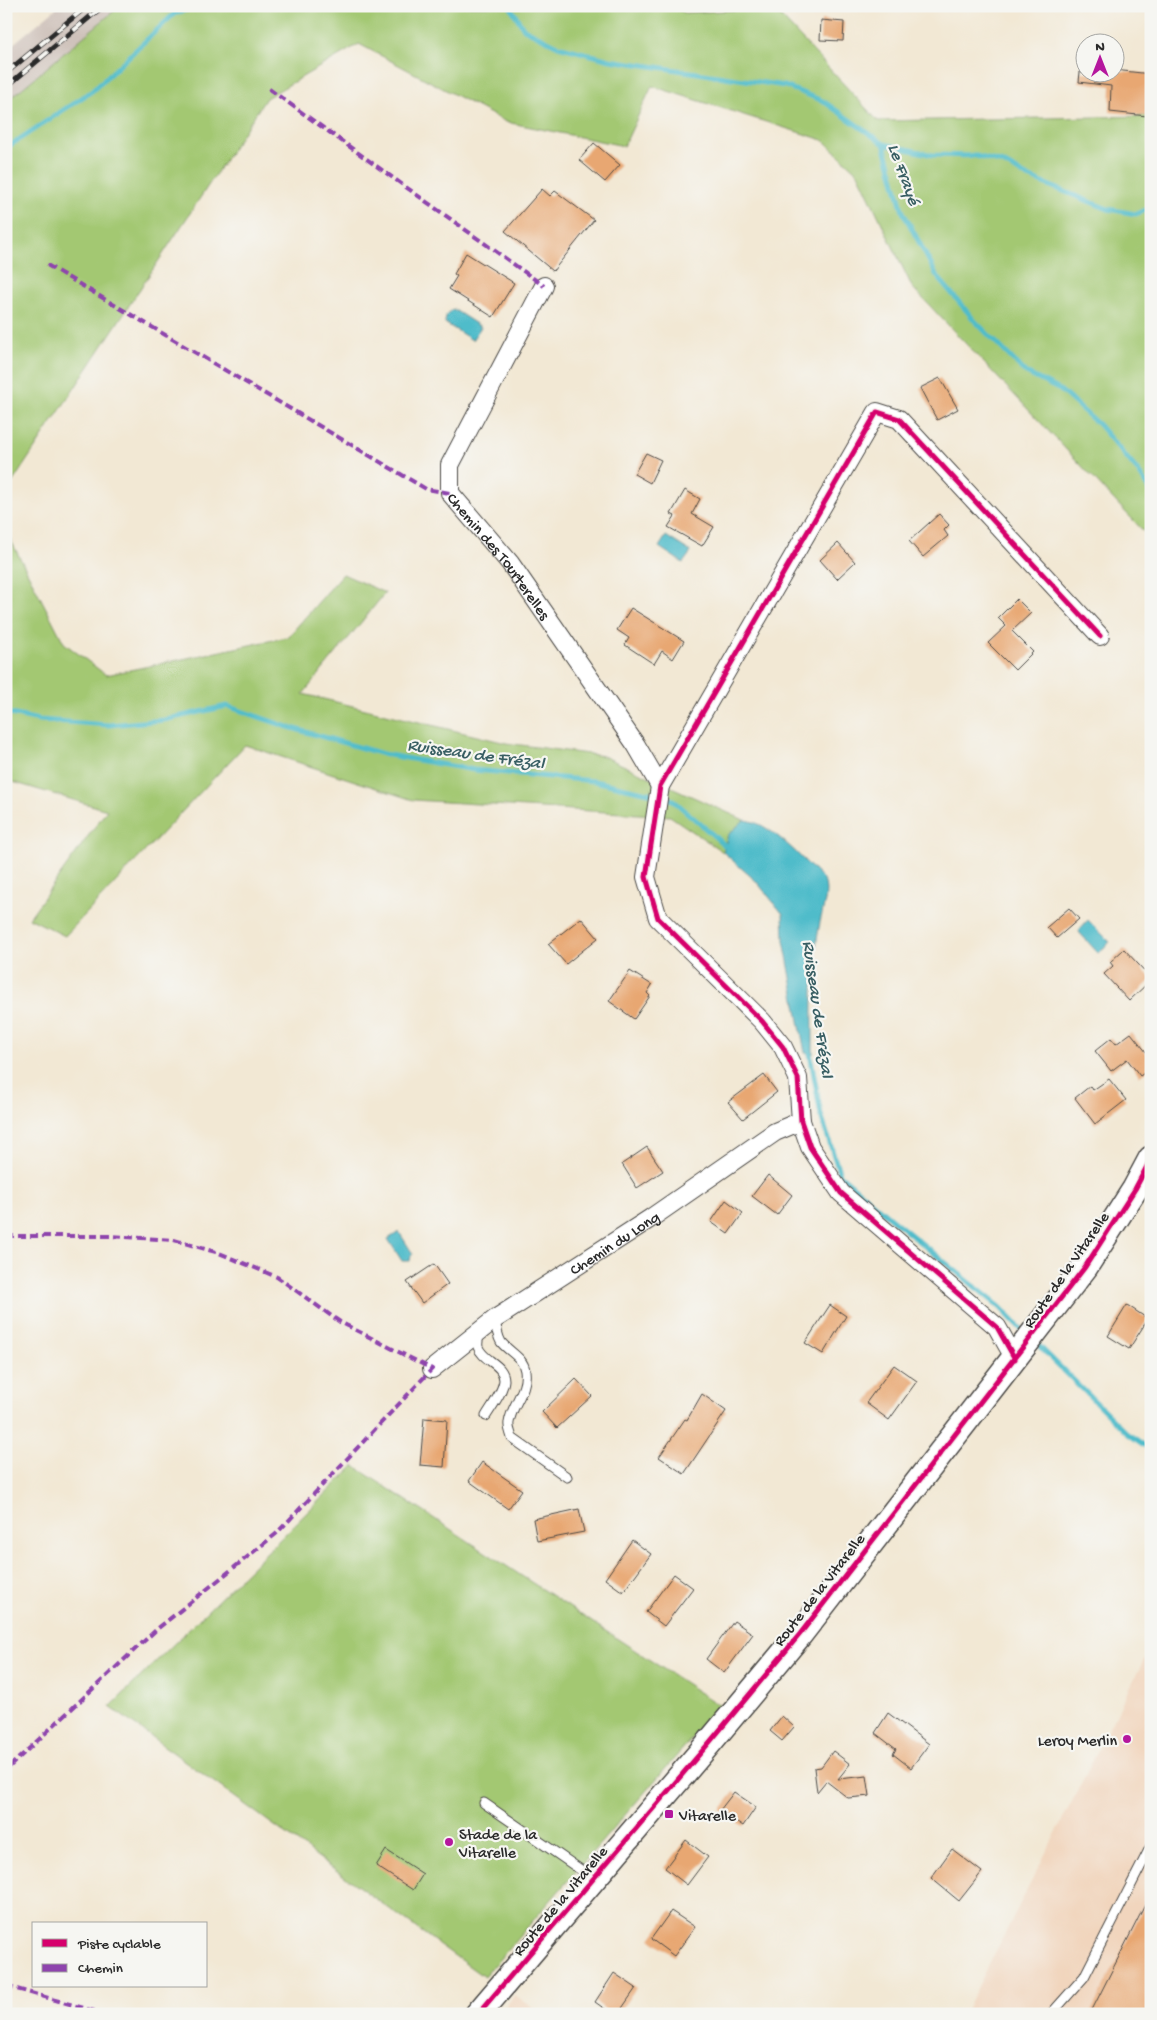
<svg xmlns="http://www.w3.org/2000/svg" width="1157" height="2020" font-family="'Gochi Hand',sans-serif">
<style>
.built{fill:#f1d5bd}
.industrial{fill:#cec1ba}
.green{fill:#a3c872;stroke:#677a4e}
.water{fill:#4fbcca;stroke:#3d747a}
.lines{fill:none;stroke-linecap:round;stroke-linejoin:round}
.stream{stroke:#4fbcca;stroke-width:5}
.building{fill:#e8a772}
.lane-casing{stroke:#494744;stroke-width:11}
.street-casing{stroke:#494744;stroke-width:20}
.secondary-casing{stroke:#494744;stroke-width:28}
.lane{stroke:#fff;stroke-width:9}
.street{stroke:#fff;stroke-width:18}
.secondary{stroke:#fff;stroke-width:25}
.rail-casing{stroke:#2b2b2b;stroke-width:5.5}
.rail{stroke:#f6f6f2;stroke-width:4;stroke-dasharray:11;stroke-linecap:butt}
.quiet{stroke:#8e44ad;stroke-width:4;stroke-dasharray:8 4;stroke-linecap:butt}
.cycleway-casing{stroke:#f6f6f2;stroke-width:8}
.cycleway{stroke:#d6006c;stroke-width:5}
.poi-dot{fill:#b5179e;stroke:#f6f6f2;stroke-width:2}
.labels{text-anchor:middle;stroke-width:4.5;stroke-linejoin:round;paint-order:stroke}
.street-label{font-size:16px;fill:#2b2b2b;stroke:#f6f6f2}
.poi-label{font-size:16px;fill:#2b2b2b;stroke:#f6f6f2;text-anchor:start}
.water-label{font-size:18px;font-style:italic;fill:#385e63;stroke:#f6f6f2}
</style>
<rect width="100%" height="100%" fill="#f6f6f2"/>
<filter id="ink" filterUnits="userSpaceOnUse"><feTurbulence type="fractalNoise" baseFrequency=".02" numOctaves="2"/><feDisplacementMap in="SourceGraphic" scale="10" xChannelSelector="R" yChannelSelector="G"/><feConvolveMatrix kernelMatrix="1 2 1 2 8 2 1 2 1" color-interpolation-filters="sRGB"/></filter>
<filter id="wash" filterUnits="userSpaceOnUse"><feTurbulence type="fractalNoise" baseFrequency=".0096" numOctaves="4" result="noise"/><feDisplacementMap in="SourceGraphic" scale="20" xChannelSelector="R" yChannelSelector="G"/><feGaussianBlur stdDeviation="1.12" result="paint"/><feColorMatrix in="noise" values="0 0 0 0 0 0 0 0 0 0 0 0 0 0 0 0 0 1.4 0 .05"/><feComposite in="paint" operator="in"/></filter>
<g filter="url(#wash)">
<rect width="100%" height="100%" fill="#f2e8d4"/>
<!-- built -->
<path class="built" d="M1151,1646v368h-187l93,-183z
M515,1995l27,19h-43z"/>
<!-- industrial -->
<path class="industrial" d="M59,6h61l-114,96v-52z"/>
<!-- green -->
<path class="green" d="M120,6h551l14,7 88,-5 105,113 273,-5v423l-239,-252 -54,-114 -35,-33 -171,-54 -28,60 -118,-24 -147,-78 -93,54 -260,394v-390z
M6,531l58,112 42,32 182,-38 55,-63 42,19 -82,101 203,49 97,13 141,64 -16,15 -5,17 -53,-36 -257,-16 -168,-55 -180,191 -36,-18 78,-108 -101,-30z
M354,1466l366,240 -236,271 -374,-270z"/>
<!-- water -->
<path class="water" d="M453,309l28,18 -9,13 -27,-17 1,-8z
M666,536l25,16 -8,11 -24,-16z
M744,820c26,1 61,42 80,60 5,13 -1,28 -4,42 -9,44 -7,87 -7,132l-8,-1 -21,-113 -1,-26 -27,-33 -33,-29 5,-17z
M1088,920l22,22 -12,11 -20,-22z
M399,1232l14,22 -2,1 -1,6h-8l-14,-22z"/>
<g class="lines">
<!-- stream -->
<path class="stream" d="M510,6l14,23 34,17 52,14 175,26 38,15 61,43 19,68 34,64 38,45 51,52 34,17 39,35 39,46 13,21
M884,144l49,11 43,1 27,7 25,14 80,32 28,5 15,-6
M6,148l86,-57 82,-77 23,-8
M6,713l33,7 70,5 55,-5 63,-14 58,20 98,28 91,16 120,11 59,13 20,6 56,49
M809,1048l12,67 19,60 49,42 111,90 24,25
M1036,1343l91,90 24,17"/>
</g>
<g id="blocks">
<!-- building -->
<path class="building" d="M821,20l23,2 -1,19 -23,-1z
M1114,70l37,4 -4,42 -37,-4 1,-26 -32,-4 1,-10h34z
M594,143l26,22 -15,17 -26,-22z
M542,189l8,7 5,-5 39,29 -41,51 -48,-40z
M466,253l48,30 -21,34 -44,-28 8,-13 -3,-2z
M940,378l18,31 -21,11 -17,-32z
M646,453l15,7 -11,23 -16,-9z
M685,490l15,9 -8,15 22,13 -12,19 -34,-19 7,-11 -4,-2z
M939,514l10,11 -5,5 4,6 -25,21 -14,-16z
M838,543l17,19 -18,17 -17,-19z
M1017,599l14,14 -19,18 21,21 -18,18 -27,-27 18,-17 -8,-8z
M631,608l53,33 -11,18 -11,-8 -8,13 -29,-19 4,-7 -12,-8z
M1069,908l10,11 -22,19 -10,-11z
M581,918l17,20 -32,26 -18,-20z
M1124,949l27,29v2l-22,21 -25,-27 9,-8 -3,-4z
M630,971l22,14 -5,8 3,3 -16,23 -25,-18z
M1131,1033l20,25v10l-11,8 -13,-17 -16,12 -16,-20 16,-13 5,6z
M764,1075l13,17 -34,27 -15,-17z
M1109,1079l17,21 -31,24 -20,-26 15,-12 3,4z
M647,1147l16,24 -26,17 -15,-24z
M768,1175l24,20 -15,20 -25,-19z
M726,1200l17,13 -15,21 -17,-12z
M434,1264l14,20 -26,19 -15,-21z
M830,1305l16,11 -23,38 -18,-11z
M1127,1305l21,14 -19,30 -21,-13z
M894,1365l23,16 -28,39 -23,-17z
M576,1379l16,17 -35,32 -15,-16z
M702,1394l24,17 -42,63 -25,-17 26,-38 2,1z
M424,1418l23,2 -3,47 -24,-2z
M482,1462l40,28 -14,19 -39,-28z
M579,1509l5,23 -47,9 -4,-22z
M632,1540l19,14 -28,38 -18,-13z
M674,1574l19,14 -29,38 -18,-14z
M734,1621l19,13 -29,39 -18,-14z
M888,1713l41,31 -18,24 -18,-14 3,-5 -21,-16z
M782,1716l12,11 -12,14 -12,-10z
M833,1751l17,13 -12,15 29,-3 3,20 -22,2 -22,-17 -9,11 -3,-24 7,-1z
M734,1792l22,15 -13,19 -23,-16z
M686,1840l22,17 -21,28 -22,-17z
M952,1849l30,23 -23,29 -28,-23z
M386,1850l37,24 -10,16 -37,-24z
M1151,1893v121h-61z
M671,1911l24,16 -21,29 -23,-17z
M614,1973l22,15 -18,26h-6l-17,-12z"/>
</g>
</g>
<g filter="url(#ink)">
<use href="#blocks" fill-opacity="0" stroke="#494744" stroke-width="1"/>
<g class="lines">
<defs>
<path id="lane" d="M495,1319c1,8 2,16 6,23 8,10 23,16 24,29 3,20 -14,34 -16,52 -1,5 2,10 3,15l55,39
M479,1332c0,5 -2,11 -1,15 5,14 26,17 26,33 -1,12 -12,26 -18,36
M484,1803l107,74
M1051,2014l33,-37 67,-131"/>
<g id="street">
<path id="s1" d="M544,286l-94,179v28l60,70 126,182 24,41"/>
<path d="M1015,1359l-18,-32 -156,-134 -31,-46 -9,-26 -3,-43 -15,-31 -21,-26 -104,-103 -12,-41 14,-91 217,-374 22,7 201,217"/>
<path id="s2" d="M432,1369l63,-50 156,-101 124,-86 26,-11"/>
</g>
<path id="secondary" d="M478,2014l231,-271 91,-109 285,-367 50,-78 16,-30"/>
</defs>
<!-- lane casing -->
<use href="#lane" class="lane-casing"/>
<!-- street casing -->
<use href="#street" class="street-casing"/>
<!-- secondary casing -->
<use href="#secondary" class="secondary-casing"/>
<!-- lane -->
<use href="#lane" class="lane"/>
<!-- street -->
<use href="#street" class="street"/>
<!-- secondary -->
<use href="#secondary" class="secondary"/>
<defs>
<path id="rail" d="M6,73l81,-67
M6,87l97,-81"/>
</defs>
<!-- rail casing -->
<use href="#rail" class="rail-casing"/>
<!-- rail -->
<use href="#rail" class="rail"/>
<!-- quiet -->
<path class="quiet" d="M269,89l275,197
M47,265l379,224 24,4
M6,1236h105l63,4 45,13 58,24 63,45 92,47 -156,165 -119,95 -151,141
M6,1986l99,28"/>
<defs>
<path id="cycleway" d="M1015,1359l-18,-32 -156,-134 -31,-46 -9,-26 -3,-43 -15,-31 -21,-26 -104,-103 -12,-41 14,-91 217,-374 22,7 201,217
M478,2014l231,-271 91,-109 285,-367 50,-78 16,-30"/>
</defs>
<!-- cycleway casing -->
<use href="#cycleway" class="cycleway-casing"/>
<!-- cycleway -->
<use href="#cycleway" class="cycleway"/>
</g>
</g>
<!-- markers -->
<g class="poi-dot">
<circle cx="1127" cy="1739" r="5"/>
<rect x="664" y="1809" width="10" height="10" rx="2.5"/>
<circle cx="449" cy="1842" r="5"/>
</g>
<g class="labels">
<!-- street labels -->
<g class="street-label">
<text dy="6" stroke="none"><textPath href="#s1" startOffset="310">Chemin des Tourterelles</textPath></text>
<text dy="6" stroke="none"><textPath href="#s2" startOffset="222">Chemin du Long</textPath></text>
<text transform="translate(1065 1269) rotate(-55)" y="6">Route de la Vitarelle</text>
<text transform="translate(818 1589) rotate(-52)" y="6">Route de la Vitarelle</text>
<text transform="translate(559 1900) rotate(-50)" y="6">Route de la Vitarelle</text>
</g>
<!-- poi labels -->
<g class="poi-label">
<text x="1117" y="1745" text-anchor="end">Leroy Merlin</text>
<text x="679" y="1820">Vitarelle</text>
<text x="459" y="1839">Stade de la<tspan x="459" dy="18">Vitarelle</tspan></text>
</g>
<!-- water labels -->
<g class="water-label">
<text transform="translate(905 174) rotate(70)" y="6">Le Frayé</text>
<text transform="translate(476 753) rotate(8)" y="6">Ruisseau de Frézal</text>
<text transform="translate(819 1009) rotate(82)" y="6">Ruisseau de Frézal</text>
</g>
</g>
<!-- margin -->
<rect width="1157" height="2020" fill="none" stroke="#f6f6f2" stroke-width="25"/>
<!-- legend -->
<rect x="32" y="1922" width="175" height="65" fill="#f6f6f2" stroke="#a5a5a2"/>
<rect x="42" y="1939" width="25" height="8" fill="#d6006c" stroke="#a5a5a2"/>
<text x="78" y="1948" font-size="15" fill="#2b2b2b">Piste cyclable</text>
<rect x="42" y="1964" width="25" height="8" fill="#8e44ad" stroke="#a5a5a2"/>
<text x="78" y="1972" font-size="15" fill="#2b2b2b">Chemin</text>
<!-- north arrow -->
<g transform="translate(1100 58)"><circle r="24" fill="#f6f6f2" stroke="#a5a5a2"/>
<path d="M0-4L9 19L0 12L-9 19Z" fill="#b5179e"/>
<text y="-8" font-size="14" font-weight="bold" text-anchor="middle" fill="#2b2b2b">N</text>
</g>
</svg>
